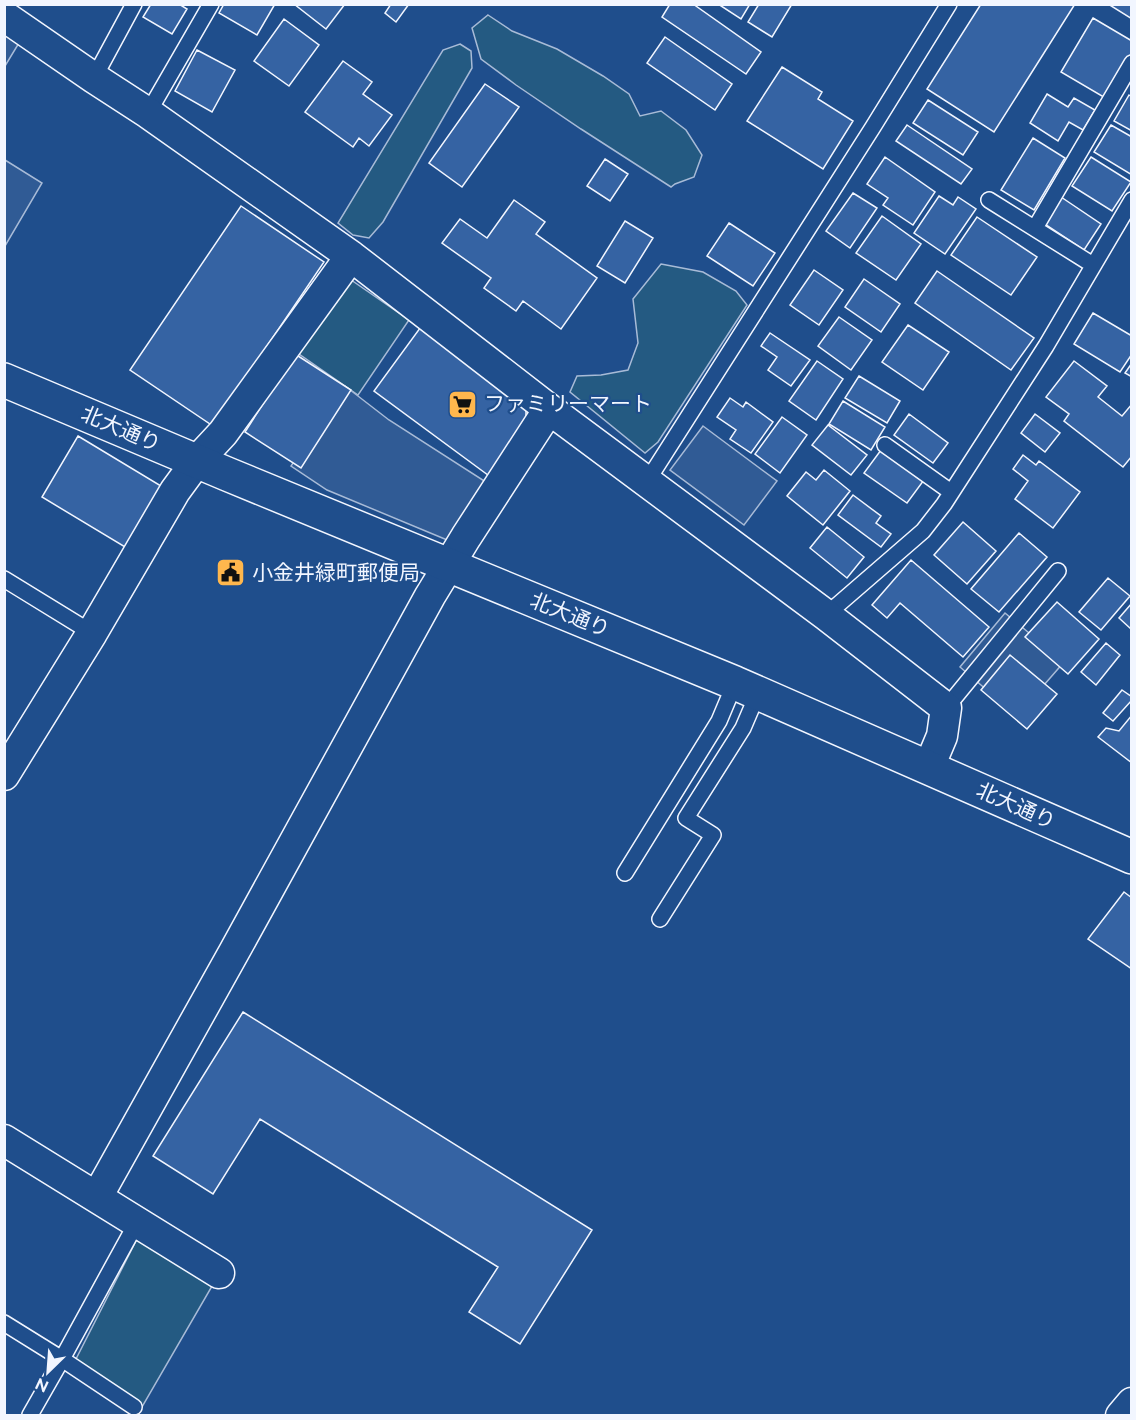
<svg xmlns="http://www.w3.org/2000/svg" width="1136" height="1420" font-family="Raleway,'Noto Sans JP',sans-serif">
<style>
.green{fill:#245a82;stroke:#a8bbd7;stroke-width:1.5}
.parking{fill:#305b95;stroke:#a8bbd7;stroke-width:1.5}
.building{fill:#3563a3;stroke:#f2f6ff;stroke-width:1.5}
.lines{fill:none;stroke-linecap:round;stroke-linejoin:round}
.lane-casing{stroke:#f2f6ff;stroke-width:18}
.street-casing{stroke:#f2f6ff;stroke-width:33}
.secondary-casing{stroke:#f2f6ff;stroke-width:36}
.lane{stroke:#1f4e8c;stroke-width:15}
.street{stroke:#1f4e8c;stroke-width:30}
.secondary{stroke:#1f4e8c;stroke-width:33}
.labels{text-anchor:middle;stroke-width:4.5;stroke-linejoin:round;paint-order:stroke}
.poi-label{font-size:21px;fill:#f2f6ff;stroke:#1f4e8c;text-anchor:start}
.street-label{font-size:21px;fill:#f2f6ff;stroke:#1f4e8c}
</style>
<rect width="100%" height="100%" fill="#1f4e8c"/>
<!-- green -->
<path class="green" d="M488,15l24,16 45,18 46,27 26,18 11,22 21,-5 25,19 16,25 -8,22 -19,7 -4,3 -90,-58 -65,-44 -35,-26 -9,-31z
M460,44l11,7 1,17 -89,154 -14,16 -16,-3 -15,-12 105,-173z
M661,264l42,8 33,19 11,14 -89,137 -13,11 -75,-61 7,-16 24,-1 27,-5 10,-27 -5,-44z
M341,273l68,47 -51,75 -69,-48z
M138,1237l77,44 -73,126 -66,-48z"/>
<!-- parking -->
<path class="parking" d="M5,27l17,11 -17,28z
M5,160l37,23 -37,63z
M345,386l44,34 100,64 -37,58 -125,-52 -36,-24z
M703,426l74,55 -33,44 -74,-55z
M1005,613l59,49 -47,54 -57,-49z"/>
<!-- building -->
<path class="building" d="M151,4h28l8,5 -15,25 -29,-17z
M224,4h51l-18,31 -38,-22z
M294,4h51l-19,25z
M391,4h18l-13,18 -11,-9z
M670,4h23l68,48 -15,22 -84,-57z
M718,4h32l-9,15z
M759,4h33l-20,33 -24,-15z
M981,4h94l-81,128 -67,-43z
M1108,4h24v15z
M1093,18l39,23v16l-25,42 -46,-27z
M284,19l35,26 -30,41 -35,-25z
M665,37l67,47 -17,26 -68,-47z
M197,50l38,20 -23,42 -37,-21z
M343,61l29,21 -9,12 29,21 -23,31 -10,-8 -6,9 -48,-35z
M782,67l40,25 -4,7 35,22 -30,48 -76,-48z
M485,84l34,23 -57,80 -33,-24z
M1047,94l21,13 6,-9 21,12 -12,20 -14,-8 -11,19 -28,-18z
M1129,95l3,2v34l-18,-10z
M928,100l50,32 -15,23 -50,-32z
M907,125l65,44 -11,15 -65,-43z
M1111,125l21,12v38l-38,-23z
M1033,138l32,20 -31,52 -33,-20z
M885,157l50,35 -22,33 -30,-20 5,-7 -21,-14z
M1091,157l40,25 -19,29 -40,-25z
M605,159l23,15 -18,27 -23,-15z
M853,193l24,15 -27,40 -24,-17z
M939,196l14,9 5,-8 18,12 -31,45 -31,-21z
M1061,197l40,27 -17,26 -41,-27z
M514,200l31,22 -9,12 61,44 -36,51 -38,-28 -7,10 -32,-23 7,-10 -49,-35 18,-24 27,19z
M241,206l83,56 -111,164 -83,-56z
M882,216l39,28 -25,36 -40,-27z
M977,217l60,40 -26,38 -60,-40z
M625,221l28,17 -28,45 -28,-17z
M729,223l46,30 -22,33 -46,-30z
M814,270l29,20 -24,35 -29,-20z
M937,271l97,67 -23,32 -96,-67z
M864,279l36,25 -19,28 -36,-25z
M1093,313l39,23v18l-12,18 -46,-28z
M839,317l33,23 -21,30 -33,-24z
M423,324l103,76v32l-34,46 -118,-87z
M908,325l41,27 -26,38 -41,-28z
M770,333l40,27 -19,26 -23,-16 9,-13 -16,-11z
M295,354l56,36 -50,78 -56,-36z
M817,361l26,18 -27,41 -27,-19z
M1074,361l33,25 -9,11 24,19 10,-12v52l-9,11 -59,-46 5,-7 -23,-17z
M1132,363v14l-7,-4z
M859,376l41,25 -13,22 -42,-25z
M730,398l13,9 3,-5 27,20 -22,31 -21,-14 6,-9 -19,-13z
M843,401l42,26 -14,23 -42,-26z
M909,414l39,29 -15,20 -39,-28z
M1035,414l25,19 -15,19 -24,-19z
M782,417l25,18 -27,38 -25,-19z
M828,425l39,30 -16,20 -39,-30z
M78,436l88,53 -36,61 -88,-53z
M881,450l43,30 -17,23 -43,-30z
M1023,455l13,10 3,-4 41,31 -27,36 -38,-29 13,-18 -15,-12z
M824,470l26,21 -27,34 -36,-29 19,-24 10,8z
M853,495l28,21 -5,7 15,11 -10,13 -43,-32z
M963,522l33,29 -29,33 -33,-29z
M827,527l37,30 -17,21 -37,-30z
M1019,533l28,24 -48,55 -28,-23z
M911,560l78,67 -26,30 -63,-54 -13,15 -15,-13z
M1108,578l22,18 -29,34 -22,-18z
M1057,602l42,37 -31,35 -43,-37z
M1132,603v25l-1,1 -12,-11z
M1106,643l14,12 -24,30 -15,-13z
M1010,655l47,39 -30,35 -46,-39z
M1122,690l10,7v3l-19,21 -10,-8z
M1132,715v48l-34,-26 8,-9 13,3z
M1124,892l8,6v71l-44,-30z
M243,1012l349,218 -72,114 -51,-32 29,-45 -238,-148 -47,75 -60,-38z"/>
<g class="lines">
<defs>
<path id="lane" d="M94,78l40,-74
M148,113l63,-109
M989,200l104,65
M1035,228l97,-165
M885,445l66,47
M646,483l227,-356 76,-123
M4,579l88,54
M826,615l97,-84 21,-27 102,-158 86,-146
M946,708l112,-137
M625,873l94,-152 16,-38
M660,919l53,-84 -27,-17 57,-90 15,-35
M4,1323l58,36 72,48
M30,1415l32,-56 75,-137"/>
<path id="street" d="M4,16l90,62 54,35 203,143 198,153 277,206 120,93 -4,28 -13,31
M4,775l88,-142 83,-142 22,-30 26,-28 128,-177
M4,1140l215,133
M97,1197l137,-245 196,-356 36,-59 83,-128
M1121,1416l11,-13"/>
<path id="secondary" d="M4,380l223,94 508,209 397,174"/>
</defs>
<!-- lane casing -->
<use href="#lane" class="lane-casing"/>
<!-- street casing -->
<use href="#street" class="street-casing"/>
<!-- secondary casing -->
<use href="#secondary" class="secondary-casing"/>
<!-- lane -->
<use href="#lane" class="lane"/>
<!-- street -->
<use href="#street" class="street"/>
<!-- secondary -->
<use href="#secondary" class="secondary"/>
</g>
<!-- icons -->
<defs>
<symbol id="supermarket-square" viewBox="-11 -11 22 22"><rect x="-9" y="-9" width="18" height="18" rx="4" fill="#ffb74d" stroke="#1f4e8c"/><path d="M-6-5.5h2.5l.6 2H6L4.5 2H-2.5L-4.4-4H-6ZM-1.5 3.2a1.3 1.3 0 1 0 .1 0ZM3 3.2a1.3 1.3 0 1 0 .1 0Z" fill="#111"/></symbol>
<symbol id="civic-square" viewBox="-11 -11 22 22"><rect x="-9" y="-9" width="18" height="18" rx="4" fill="#ffb74d" stroke="#1f4e8c"/><path d="M-.6-6.5H3V-4.5H.6V-3L4-1V1h2V6H-6V1h2V-1L-.6-3ZM-1.2 2.5V6h2.4V2.5Z" fill="#111"/></symbol>
</defs>
<g fill-rule="evenodd">
<use href="#supermarket-square" x="446" y="388" width="33" height="33"/>
<use href="#civic-square" x="214" y="556" width="33" height="33"/>
</g>
<g class="labels">
<!-- poi labels -->
<g class="poi-label">
<text x="484" y="411">ファミリーマート</text>
<text x="252" y="580">小金井緑町郵便局</text>
</g>
<!-- street labels -->
<g class="street-label">
<text transform="translate(121 429) rotate(23)" y="7">北大通り</text>
<text transform="translate(570 615) rotate(22)" y="7">北大通り</text>
<text transform="translate(1016 806) rotate(24)" y="7">北大通り</text>
</g>
</g>
<!-- border -->
<rect width="1136" height="1420" fill="none" stroke="#f2f6ff" stroke-width="12"/>
<!-- north arrow -->
<g transform="translate(48 1372) rotate(205)" stroke="#1f4e8c" stroke-width="4.5" paint-order="stroke">
<path d="M0-4.5L10 22L0 15L-10 22Z" fill="#f2f6ff"/>
<text y="-9" font-size="16" font-weight="bold" text-anchor="middle" fill="#f2f6ff">N</text>
</g>
</svg>
